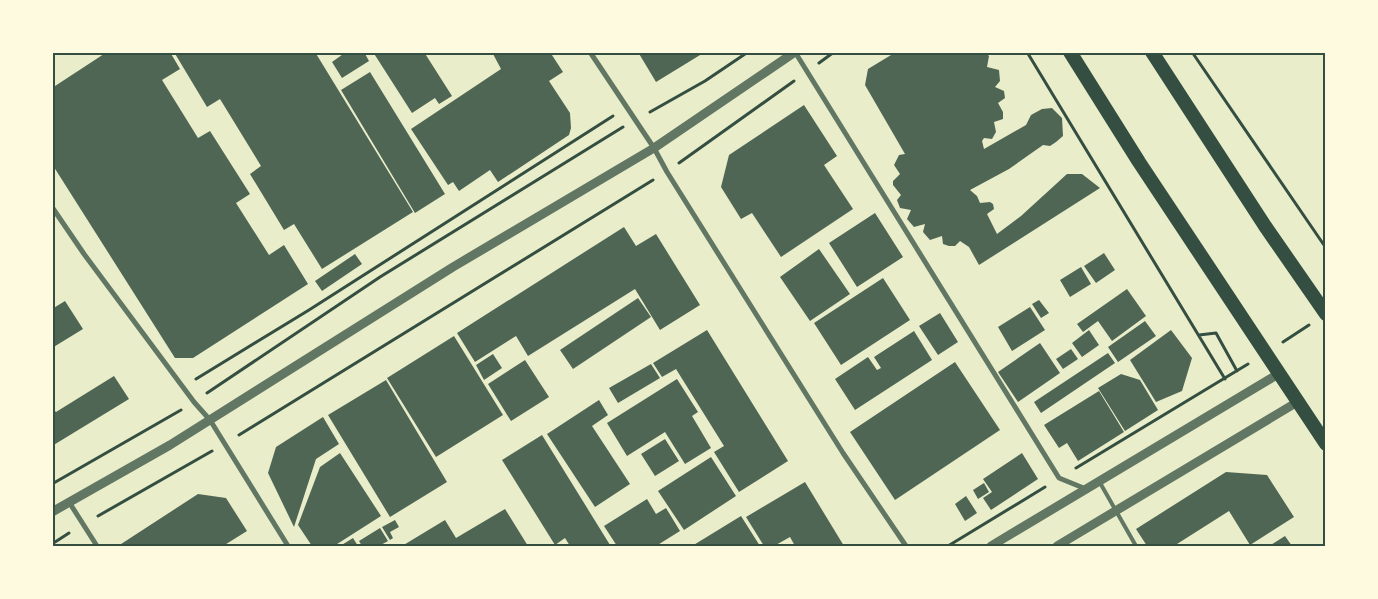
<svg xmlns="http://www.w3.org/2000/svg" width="1378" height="599" font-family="'Sofia Sans Condensed',sans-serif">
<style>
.building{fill:#4f6655}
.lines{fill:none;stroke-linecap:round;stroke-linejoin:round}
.path{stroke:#344e41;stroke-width:3}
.service{stroke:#617663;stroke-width:4}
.minor{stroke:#617663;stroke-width:5}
.tertiary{stroke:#617663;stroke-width:9}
.trunk{stroke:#344e41;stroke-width:14}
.neatline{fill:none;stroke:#344e41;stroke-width:2}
</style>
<rect width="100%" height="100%" fill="#e9edc9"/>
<!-- building -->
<path class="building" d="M107,52h63l10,17 -18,11 36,58 12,-7 40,63 -14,9 33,52 15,-10 24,39 -115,74h-18l-123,-194v-76z
M174,52h141l98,160 -91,57 -28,-45 -10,6 -34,-56 11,-8 -41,-67 -13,8z
M346,52h18l5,9 -27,17 -10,-16z
M373,52h51l28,44 -13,8 -4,-6 -23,15z
M492,52h58l13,20 -14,9 21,32 1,15 -2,7 -71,47 -8,-12 -31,21 -6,-9 -5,3 -37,-56 90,-60z
M638,52h67l-49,30z
M896,52h89l4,4 -2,11 12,3 1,11 -5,6 9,4 1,7 -7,5 5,9v7l-9,3 2,10 -4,7 -8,-1 -2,3 2,8 42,-24 5,-10 11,-6 10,-1 10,10 1,18 -7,6 -6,4 -7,-1 -34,24 -39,21 7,6 3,7 10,-1 3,2 1,5 -7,5 10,20 24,-18 46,-42h15l18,14 -121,77 -10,-18 -9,-6 -5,5h-6l-6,-2 -1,-8 -12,4 -7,-8 2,-8 -11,3 -7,-8 4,-9 -11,-2 -3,-8 4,-5 -8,-10v-4l7,-7 -6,-9 5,-10 6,-1 -40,-69 3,-16z
M370,72l75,122 -30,19 -74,-123z
M804,105l33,51 -13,9 29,44 -72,48 -29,-44 -11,6 -20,-32 8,-32z
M875,213l28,44 -46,30 -28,-44z
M624,227l12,19 20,-12 44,71 -40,25 -25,-41 -107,67 -12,-20 -41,26 -18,-29z
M819,249l31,45 -40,27 -30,-44z
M1104,253l11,17 -19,13 -12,-17z
M355,254l7,10 -40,27 -7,-10z
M1081,267l10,17 -21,13 -10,-17z
M883,278l27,42 -69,45 -27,-42z
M1127,289l19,27 -34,25 -14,-20 -15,11 -6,-8z
M638,298l13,19 -78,52 -13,-19z
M1039,300l10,13 -8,5 -9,-14z
M65,301l18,28 -31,19v-39z
M1030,307l15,23 -33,21 -14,-24z
M940,313l18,29 -20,13 -19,-29z
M1145,321l11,15 -38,26 -10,-15z
M707,330l81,131 -49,31 -25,-40 10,-6 -48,-77 -14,8 -9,-14z
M1089,330l10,15 -17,12 -10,-14z
M1171,330l21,28 -10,33 -26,11 -26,-42z
M914,331l18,29 -77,50 -20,-31 33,-22 9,13 4,-2 -7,-11z
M454,336l49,79 -67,42 -49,-79z
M1040,343l20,30 -42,29 -20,-30z
M1071,349l7,10 -15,10 -7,-10z
M1108,353l7,10 -74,50 -7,-11z
M493,354l9,14 -18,12 -8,-15z
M525,360l24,37 -38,24 -23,-37z
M955,362l45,68 -105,70 -45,-68z
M651,364l9,14 -42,25 -9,-15z
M1121,374l19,6 18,30 -33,21 -27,-43z
M114,376l15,23 -77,47v-38l4,4z
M677,379l21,33 -6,4 19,32 -26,16 -20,-32 -38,24 -20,-33z
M386,380l61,102 -57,35 -62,-102z
M1099,391l25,41 -46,29 -11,-18 -8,5 -15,-23z
M599,400l9,15 -16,11 38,58 -35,23 -48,-73z
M323,417l16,27 -23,15 -22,68 -26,-54 8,-26z
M542,435l68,110 -2,1h-38l-5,-8 -10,7 -53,-85z
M665,439l14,22 -24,15 -14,-22z
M340,453l41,63 -47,30h-22l-14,-21 22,-58z
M1022,453l16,26 -47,31 -8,-12 9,-6 -9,-13z
M711,457l25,39 -52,34 -26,-39z
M1226,472l41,3 27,42 -44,28 -21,-34 -52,33 2,2h-32l-11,-17z
M805,482l39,64h-49l-5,-9 -16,9h-10l-18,-29z
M984,483l5,9 -11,7 -5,-9z
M198,494l28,4 21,33 -24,15h-105z
M966,496l11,17 -12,8 -10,-17z
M647,499l9,15 10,-6 14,23 -24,15h-39l-13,-20z
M505,509l23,37h-126l43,-26 11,18z
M741,516l19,30h-68z
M395,520l4,7 -9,5 3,6 -3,2 -8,-13z
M380,528l8,13 -9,5h-17l-3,-5z
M1285,536l7,10h-23z
M353,538l5,8h-18z"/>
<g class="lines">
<!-- path -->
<path class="path" d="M1027,52l198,327
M1192,52l134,196
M52,53l2,-1
M819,63l15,-11
M650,112l55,-31 43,-29
M679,163l115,-82
M1199,335l17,-2 21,38
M1283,342l26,-17
M196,379l113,-69 304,-194
M207,393l173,-116 243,-150
M239,435l414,-255
M1076,468l172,-104
M52,484l129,-74
M98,516l114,-65
M52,544l17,-11
M948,546l97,-59"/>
<!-- service -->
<path class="service" d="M1099,481l37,65"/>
<!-- minor -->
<path class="minor" d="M590,52l64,96 13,24 176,281 63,93
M795,52l264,426 27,11
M52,207l32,47 110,148 16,18 78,126
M69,502l28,44"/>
<!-- tertiary -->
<path class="tertiary" d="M52,512l118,-67 283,-178 201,-119 141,-96
M991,546l289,-173
M1057,546l242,-145"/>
<!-- trunk -->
<path class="trunk" d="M1070,52l69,110 187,282
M1152,52l113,174 61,88"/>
</g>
<!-- border -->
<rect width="1378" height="599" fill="none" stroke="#fefae0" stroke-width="108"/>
<rect x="54" y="54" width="1270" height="491" class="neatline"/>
</svg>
